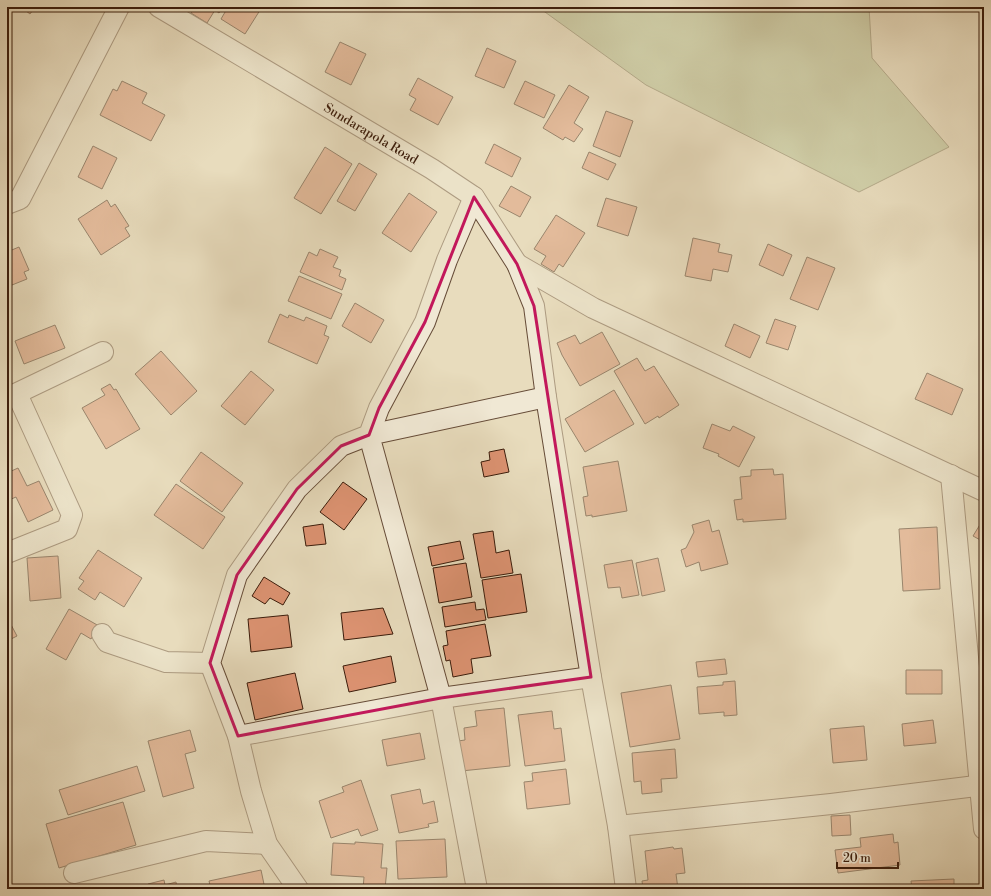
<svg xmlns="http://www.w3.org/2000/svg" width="991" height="896" font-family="'Libre Bodoni',serif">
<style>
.green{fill:#b5c092;stroke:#786e4e}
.building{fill:#dd9372;stroke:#3b1c0b}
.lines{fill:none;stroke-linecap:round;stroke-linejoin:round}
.minor-casing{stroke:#664c38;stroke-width:22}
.minor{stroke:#f0e8d4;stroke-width:20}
.marked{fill:none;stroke:#c2185b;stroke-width:3;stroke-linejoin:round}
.labels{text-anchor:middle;stroke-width:3.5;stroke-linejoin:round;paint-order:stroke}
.street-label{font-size:13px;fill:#3b1c0b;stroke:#f0e8d4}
</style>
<rect width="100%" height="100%" fill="#e8dcbd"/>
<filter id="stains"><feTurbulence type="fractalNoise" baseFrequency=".005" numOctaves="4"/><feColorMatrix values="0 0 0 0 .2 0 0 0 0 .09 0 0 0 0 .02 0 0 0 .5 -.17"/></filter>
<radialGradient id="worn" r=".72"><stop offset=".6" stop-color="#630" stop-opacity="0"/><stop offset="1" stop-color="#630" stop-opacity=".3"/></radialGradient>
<!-- green -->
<path class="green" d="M538,7h331l3,51 77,89 -90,45 -213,-107z"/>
<!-- building -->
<path class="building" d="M21,7h14l-5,7z
M195,7h28l-4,6 -4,-3 -8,13 -16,-10z
M228,7h34l-17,27 -24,-15z
M340,42l26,12 -15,31 -26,-13z
M487,48l29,13 -12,27 -29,-12z
M418,78l35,19 -15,28 -28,-15 6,-11 -7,-4z
M122,81l25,12 -5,10 23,12 -14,26 -51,-26 13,-26 4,2z
M525,81l30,14 -11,23 -30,-14z
M569,85l20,12 -15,26 9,6 -9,13 -9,-5 -2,3 -20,-12z
M606,111l27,10 -13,36 -27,-11z
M494,144l27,14 -9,19 -27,-14z
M93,146l24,12 -15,31 -24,-12z
M325,147l27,17 -31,50 -27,-16z
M589,152l27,12 -8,16 -26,-12z
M359,163l18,11 -22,37 -18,-10z
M511,186l20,11 -11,20 -21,-11z
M409,193l28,19 -26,40 -29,-19z
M606,198l31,9 -9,29 -31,-10z
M107,200l4,7 4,-3 14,22 -4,2 5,8 -29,19 -23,-36z
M556,215l29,18 -22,34 -4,-3 -5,8 -13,-8 5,-8 -12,-7z
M693,238l27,6 -2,8 14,3 -4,17 -15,-3 -2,12 -26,-5z
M768,244l24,11 -9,21 -24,-11z
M19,247l10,23 -5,2 3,7 -15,6 -3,-8 -2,1v-26z
M320,249l18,8 -5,10 8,3 -2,6 7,3 -4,11 -42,-18 9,-20 8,4z
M807,257l28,11 -17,42 -28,-11z
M299,276l43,18 -11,25 -43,-18z
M355,303l29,17 -13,23 -29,-17z
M280,314l8,4 1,-3 15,6 2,-4 21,9 -3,9 5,2 -12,27 -49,-22z
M775,319l21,7 -8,24 -22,-7z
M734,324l26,12 -10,22 -25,-12z
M55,325l10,23 -41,16 -9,-23z
M602,332l18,32 -40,22 -18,-31 -5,-12 18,-8 5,9z
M161,351l36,40 -26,24 -36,-41z
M637,358l8,13 9,-5 25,39 -20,13 -1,-2 -13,8 -31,-53z
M251,371l23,19 -29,35 -24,-19z
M927,373l36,16 -11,26 -37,-16z
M110,384l4,6 2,-1 24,40 -34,20 -24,-41 23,-13 -4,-6z
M614,390l20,34 -49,28 -20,-33z
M712,424l18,7 3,-5 22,11 -16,30 -21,-11 1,-2 -16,-6z
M504,449l5,23 -25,5 -3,-15 9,-2 -1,-8z
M201,452l42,31 -21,29 -42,-31z
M618,461l9,50 -35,6v-2l-6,1 -3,-19 5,-1 -5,-29z
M18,468l9,18 12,-5 14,29 -25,12 -12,-25 -7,3 -2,-3v-24z
M773,469l1,6 9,-1 3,45 -43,3v-3l-6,1 -3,-20 8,-1 -2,-22 11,-1v-6z
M343,482l24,17 -23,31 -24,-18z
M176,484l49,33 -22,32 -49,-34z
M984,518v24l-11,-6z
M709,520l3,12 7,-2 9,34 -27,7 -2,-9 -13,5 -5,-17 5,-2 8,-16 -2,-7z
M323,524l3,20 -20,2 -3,-19z
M937,527l3,62 -37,2 -4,-62z
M493,531l3,22 13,-3 4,23 -32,5 -8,-44z
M460,541l4,18 -32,7 -4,-19z
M98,550l44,28 -18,29 -24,-15 -5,8 -17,-11 6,-8 -5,-3z
M58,556l3,42 -31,3 -3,-43z
M658,558l7,33 -23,5 -6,-33z
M632,560l7,35 -17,3 -2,-11 -12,1 -4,-23z
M466,563l6,34 -33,6 -6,-35z
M521,574l6,38 -39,6 -6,-38z
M264,577l26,16 -7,12 -13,-7 -5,6 -13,-8z
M475,602l1,8 8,-1 2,11 -41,7 -3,-20z
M383,608l10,26 -49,6 -3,-27z
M69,609l30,17 -8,13 -10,-6 -15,27 -20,-11z
M288,615l4,32 -41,5 -3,-33z
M7,617l10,19 -10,5z
M485,624l6,32 -20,3 2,14 -20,4 -3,-17 -4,1 -3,-15 5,-1 -2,-14z
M391,656l5,26 -47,10 -6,-26z
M725,659l2,15 -29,3 -2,-15z
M906,670h36v24h-36z
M295,673l8,36 -48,11 -8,-37z
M735,681l2,34 -13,1v-4l-25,2 -2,-27 26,-2v-3z
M671,685l9,54 -50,8 -9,-54z
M504,708l6,58 -49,5 -3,-30 7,-1 -1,-12 13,-2 -2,-15z
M552,711l2,18 7,-1 4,33 -40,5 -7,-51z
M933,720l3,23 -32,3 -2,-22z
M864,726l3,34 -34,3 -3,-34z
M190,730l6,21 -11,3 9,34 -31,9 -15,-56z
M420,733l5,26 -38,7 -5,-26z
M675,749l2,29 -16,1 1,13 -20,2 -1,-13 -7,1 -2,-29z
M137,766l8,25 -77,24 -9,-25z
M566,769l4,35 -43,5 -3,-27 9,-1 -1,-8z
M361,780l17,50 -17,6 -3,-7 -27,9 -12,-37 25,-9 -2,-5z
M420,789l3,15 11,-3 4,21 -10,2 1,3 -30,6 -8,-38z
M123,802l13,43 -77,23 -13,-44z
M850,815l1,20 -19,1 -1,-20z
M893,834l1,9 4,-1 2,23 -62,8 -3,-23 26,-3 -1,-9z
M445,839l2,38 -49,2 -2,-38z
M355,842l28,2 -2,24h6l-2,21h-22l1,-12 -33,-2 2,-32 22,1z
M673,847l1,2 8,-1 3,25 -9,1 2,15h-35l-1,-8 6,-1 -3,-29z
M261,870l4,19h-54l-2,-8z
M954,879v10h-42l-1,-8z
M164,880l1,5 11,-3 1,7h-30l2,-1 -1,-4z"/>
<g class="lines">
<defs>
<g id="minor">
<path id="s1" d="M159,7l273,162 42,28 43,67 17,42 12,91 45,280 27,149 8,63"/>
<path d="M7,204l13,-5 99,-192"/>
<path d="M517,264l76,44 391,183"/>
<path d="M7,398l96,-46"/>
<path d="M951,475l33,354"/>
<path d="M7,553l60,-24 5,-14 -55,-121"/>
<path d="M102,634l5,8 59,20 44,1"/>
<path d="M238,736l203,-38 150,-21"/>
<path d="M618,826l213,-22 153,-19"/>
<path d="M74,873l132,-32 61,3"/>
<path d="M298,889l-31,-45 -16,-53 -13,-55 -28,-73 27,-88 60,-86 44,-43 28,-11 10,-27 46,-86 22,-62 27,-63"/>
<path d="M477,889l-36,-191 -72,-263 177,-38"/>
</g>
</defs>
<!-- minor casing -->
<use href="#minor" class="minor-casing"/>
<!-- minor -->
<use href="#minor" class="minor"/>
</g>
<!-- marked area -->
<path d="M0 0H991V896H0ZM474,197l43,67 17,42 57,371 -150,21 -203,38 -28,-73 27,-88 60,-86 44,-43 28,-11 10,-27 46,-86z" fill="#e8dcbd" fill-opacity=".55" fill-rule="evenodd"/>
<path class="marked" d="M474,197l43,67 17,42 57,371 -150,21 -203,38 -28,-73 27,-88 60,-86 44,-43 28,-11 10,-27 46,-86z"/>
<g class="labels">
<!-- street labels -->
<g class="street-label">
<text dy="5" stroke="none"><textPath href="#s1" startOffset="247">Sundarapola Road</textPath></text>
</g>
</g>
<!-- margin -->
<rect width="991" height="896" fill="none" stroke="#e8dcbd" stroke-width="24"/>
<rect x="8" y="8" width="975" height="880" fill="none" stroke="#3b1c0b" stroke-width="2"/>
<rect x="12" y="12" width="967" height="872" fill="none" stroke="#3b1c0b"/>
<!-- scale -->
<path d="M837 862v6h61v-6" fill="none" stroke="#3b1c0b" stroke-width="2"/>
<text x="843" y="862" font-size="12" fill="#3b1c0b" stroke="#f0e8d4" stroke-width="3" paint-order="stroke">20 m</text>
<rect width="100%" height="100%" filter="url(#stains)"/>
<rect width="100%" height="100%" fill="url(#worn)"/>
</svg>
